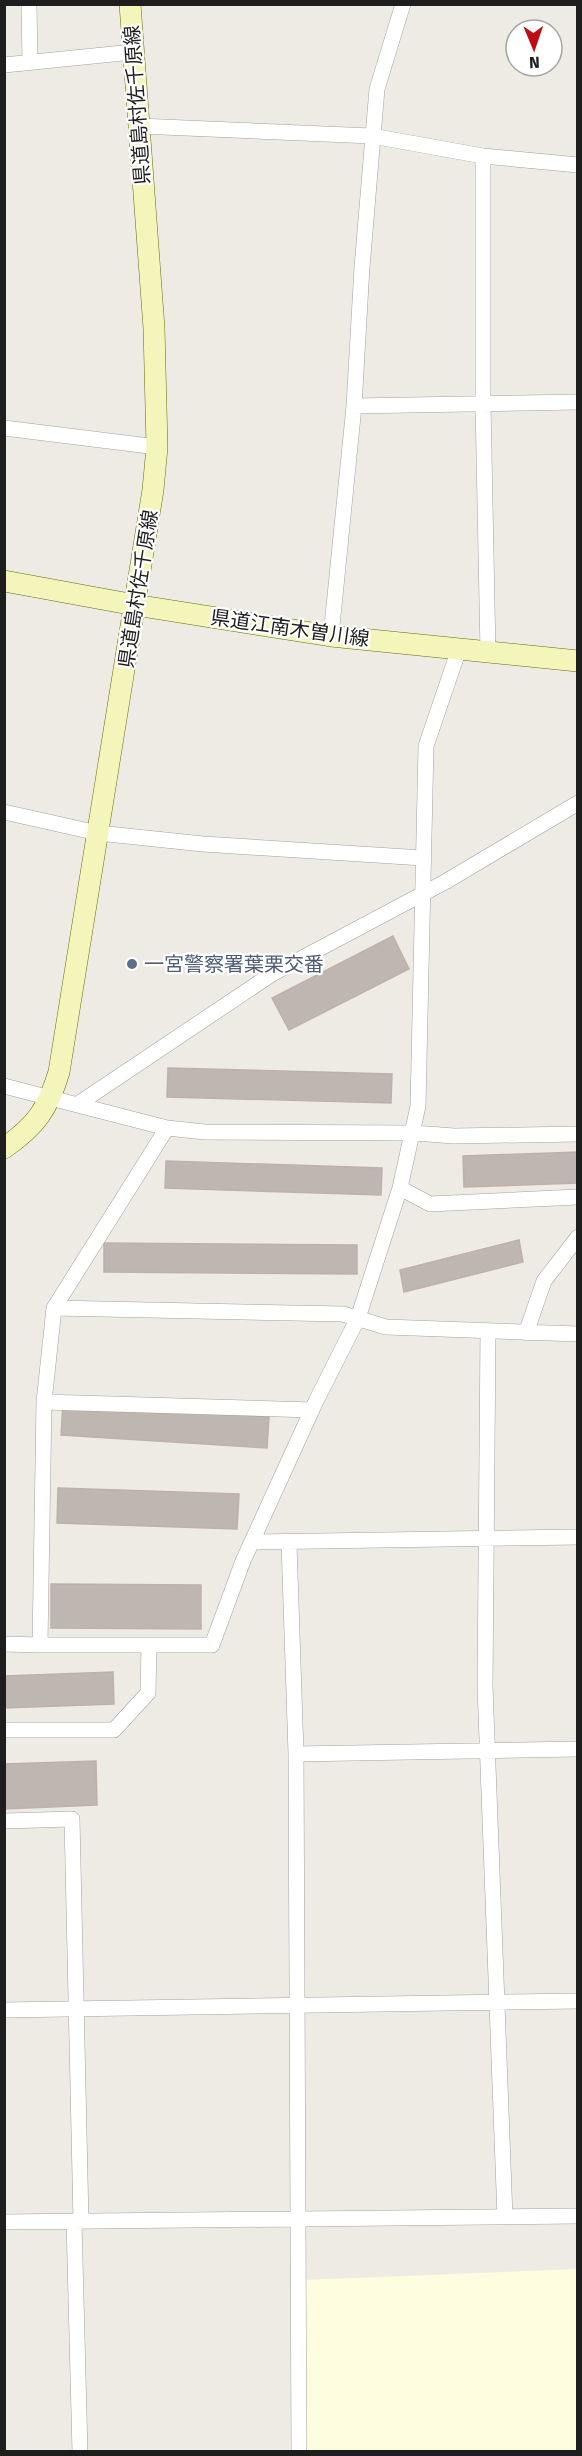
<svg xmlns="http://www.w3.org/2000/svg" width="582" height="2456" font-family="'Fira Sans','Noto Sans JP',sans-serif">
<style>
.education{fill:#fdfcdf}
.building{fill:#beb6b1;stroke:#bfb1a8;stroke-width:1.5}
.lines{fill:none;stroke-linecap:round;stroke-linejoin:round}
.minor-casing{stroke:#a2a2a2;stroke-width:16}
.secondary-casing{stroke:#666d0c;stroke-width:22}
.minor{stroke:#fff;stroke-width:15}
.secondary{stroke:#f4f5bb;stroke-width:21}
.service-dot{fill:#5c6f8a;stroke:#fff;stroke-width:2}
.labels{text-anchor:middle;stroke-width:4.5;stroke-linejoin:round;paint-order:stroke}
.street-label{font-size:20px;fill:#1e1e1e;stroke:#fff}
.service-label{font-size:20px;fill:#4e5e75;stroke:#fff;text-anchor:start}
</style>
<rect width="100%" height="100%" fill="#eeebe4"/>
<!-- education -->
<path class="education" d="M577,2269v182h-272l-3,-171z"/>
<!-- building -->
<path class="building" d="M393,936l16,33 -120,61 -17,-32z
M168,1068l224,6 -1,29 -224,-6z
M578,1152v31l-114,4 -1,-31z
M166,1161l216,7 -1,27 -216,-7z
M519,1240l4,22 -119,30 -4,-22z
M104,1243l253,2v29l-253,-2z
M63,1404l206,13 -2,31 -206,-13z
M58,1488l181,6 -2,35 -180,-6z
M51,1584l150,1v44l-150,-1z
M113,1672l1,32 -110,4v-32z
M96,1761l1,44 -93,4v-45z"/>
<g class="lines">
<defs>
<path id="minor" d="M29,4l1,57
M4,65l129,-13
M139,126l233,10 111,20 95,9
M483,156v248l5,248
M354,406l224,-4
M4,428l153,19
M331,636l23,-230 8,-139 15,-178 26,-85
M4,812l94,21 105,11 220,14
M4,1086l163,42 38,4 209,1 40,3 124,-2
M78,1104l194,-130 173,-92 133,-79
M400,1188l30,16 148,-7
M54,1308l289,6 43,13 192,7
M488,1332l-3,354 20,531
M526,1333l18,-52 34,-44
M44,1402l268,8
M252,1542l326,-5
M289,1543l7,211 3,698
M4,1644l36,1 4,-243 10,-94 113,-180
M40,1645h172l31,-84 73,-160 42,-83 42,-130 18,-82 8,-360 33,-97
M4,1730h110l34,-37 1,-48
M296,1754l282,-5
M4,1821l68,-2 9,402
M4,2010l574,-9
M74,2221l6,231
M4,2222l574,-6"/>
<path id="secondary" d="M4,581l131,24 196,31 247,25
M4,1148c32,-22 44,-39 55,-76l94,-582 4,-43 -3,-119 -24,-324"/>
</defs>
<!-- minor casing -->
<use href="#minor" class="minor-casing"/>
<!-- secondary casing -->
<use href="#secondary" class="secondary-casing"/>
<!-- minor -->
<use href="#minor" class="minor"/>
<!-- secondary -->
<use href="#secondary" class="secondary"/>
</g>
<!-- markers -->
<circle class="service-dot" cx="132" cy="964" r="6"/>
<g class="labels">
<!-- street labels -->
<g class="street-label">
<text transform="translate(137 105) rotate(-94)" y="7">県道島村佐千原線</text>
<text transform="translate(138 589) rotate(-81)" y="7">県道島村佐千原線</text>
<text transform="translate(290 628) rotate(8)" y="7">県道江南木曽川線</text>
</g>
<!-- service labels -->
<g class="service-label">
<text x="144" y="971">一宮警察署葉栗交番</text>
</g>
</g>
<!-- border -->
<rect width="582" height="2456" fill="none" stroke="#1e1e1e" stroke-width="12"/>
<!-- north arrow -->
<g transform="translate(534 48) rotate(178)"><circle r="28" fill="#ffffff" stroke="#a5a5a5" stroke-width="1.5"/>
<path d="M0-4.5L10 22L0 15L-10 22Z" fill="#be0d13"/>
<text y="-9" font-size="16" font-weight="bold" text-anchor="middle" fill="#1e1e1e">N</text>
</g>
</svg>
